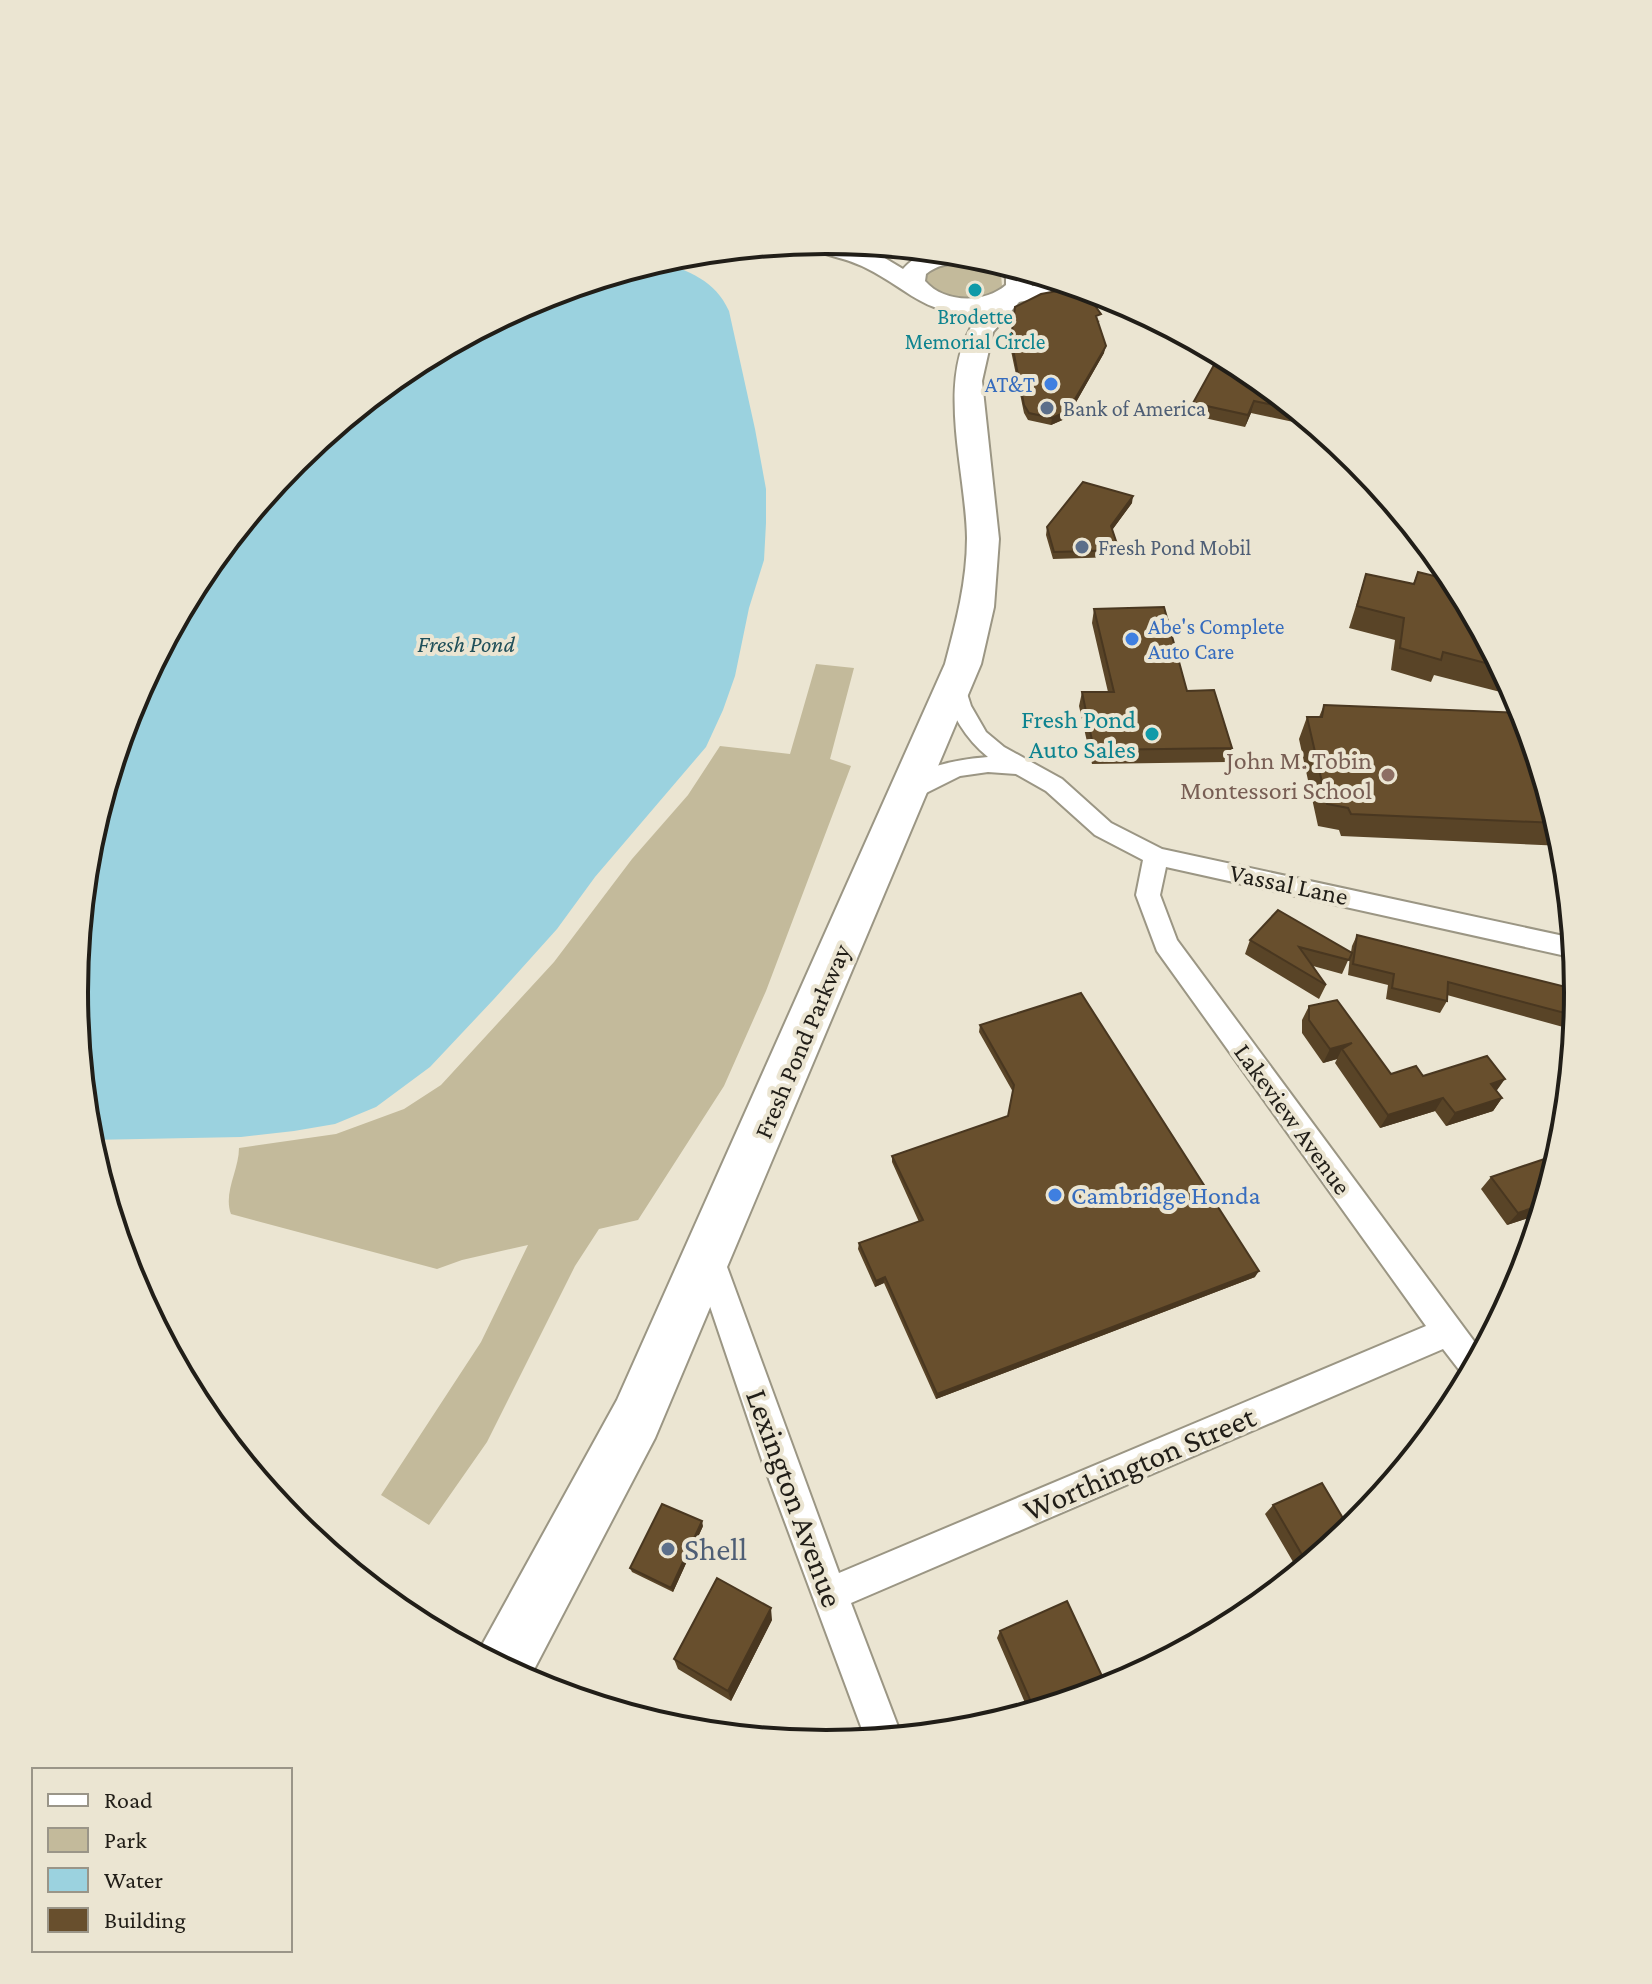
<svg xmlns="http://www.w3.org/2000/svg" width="1652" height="1984" font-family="'Crimson Pro',serif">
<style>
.green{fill:#c3ba9b}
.water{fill:#9bd2df}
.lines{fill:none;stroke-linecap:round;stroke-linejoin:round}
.street-casing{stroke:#9b9684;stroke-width:4}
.primary-casing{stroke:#9b9684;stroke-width:4}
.highway-casing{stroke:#9b9684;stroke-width:4}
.street{fill:#fff;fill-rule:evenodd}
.primary{fill:#fff;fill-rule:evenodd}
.highway{fill:#fff;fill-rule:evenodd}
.wall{fill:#594427}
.shaded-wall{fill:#493720}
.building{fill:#684f2d;stroke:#493720;stroke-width:2}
.culture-dot{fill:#0f9aa8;stroke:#ebe5d2;stroke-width:3}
.shop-dot{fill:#3f7fe0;stroke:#ebe5d2;stroke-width:3}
.service-dot{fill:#5c6f8a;stroke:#ebe5d2;stroke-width:3}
.education-dot{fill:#8d6e63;stroke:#ebe5d2;stroke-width:3}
.labels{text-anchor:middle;stroke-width:8;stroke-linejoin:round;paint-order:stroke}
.far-culture-label{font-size:22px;fill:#0d838f;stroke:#ebe5d2}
.far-shop-label{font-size:22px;fill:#366cbe;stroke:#ebe5d2;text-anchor:end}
.far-service-label{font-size:22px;fill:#4e5e75;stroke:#ebe5d2;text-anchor:start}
.far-water-label{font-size:24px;font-style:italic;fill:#1f4f59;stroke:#ebe5d2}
.culture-label{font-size:26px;fill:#0d838f;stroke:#ebe5d2;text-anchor:end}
.education-label{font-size:26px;fill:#785e54;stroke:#ebe5d2;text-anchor:end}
.street-label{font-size:26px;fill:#211e18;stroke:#ebe5d2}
.shop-label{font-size:26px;fill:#366cbe;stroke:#ebe5d2;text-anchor:start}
.near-street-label{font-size:32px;fill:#211e18;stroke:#ebe5d2}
.near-service-label{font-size:32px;fill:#4e5e75;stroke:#ebe5d2;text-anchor:start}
.rim{fill:none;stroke:#211e18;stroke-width:4}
</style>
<rect width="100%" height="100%" fill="#ebe5d2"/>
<!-- green -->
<path class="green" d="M971,262l30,12 1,12c-24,23 -56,11 -81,-4 8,-22 29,-18 50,-20z
M816,664l38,4 -24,91 21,7 -85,225 -42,95 -86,134 -39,9 -24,37 -88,176 -58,83 -48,-30 100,-153 47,-97 -66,15 -25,9 -206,-55c-8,-21 8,-44 8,-66l97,-14 68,-25 37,-24 113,-123 78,-103 56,-64 32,-49 70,8z"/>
<!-- water -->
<path class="water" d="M658,261c31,10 57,19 71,50l26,118 11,60v34l-2,37 -15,48 -14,68 -12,34 -17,37 -111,130 -38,52 -63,70 -64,68 -54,40 -41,17 -41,7 -53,6 -152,3 -15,-148 15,-147 42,-141 70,-130 94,-114 114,-94 130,-69z"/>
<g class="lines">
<defs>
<path id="street" d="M955,679l8,2 8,25 15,26 18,15 58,32 49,44 51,26 411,89 2,20 -409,-91 -6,28 17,45 305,412 -15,28 -24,-31 -592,254 51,134 -36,3 -103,-277 -70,-207 4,-10 11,-4 11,4 4,10 116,317 587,-247 -269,-375 -21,-56 7,-35 -48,-25 -49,-44 -30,-17 -28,-2 -28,4 -42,21h-16l-3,-6c15,-25 62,-32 89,-34 -23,-19 -37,-42 -44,-71l3,-5z"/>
<path id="primary" d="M1060,281l26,8 -78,15 -9,-2 -3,-5 3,-5z"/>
<path id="highway" d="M829,240l54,17 20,12c22,-25 56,-19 85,-10 -19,11 -40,-3 -62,15l-1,7c19,22 59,23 81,4v-7l-12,-13 3,-3c17,5 35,5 35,25l-39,45 -11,49 17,158 -5,68 -13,57 -326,774 -127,243 -51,-27 140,-254 328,-736c11,-41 22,-83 22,-126 -1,-70 -35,-167 14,-225 -57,3 -69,-22 -115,-45 -19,-10 -44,-14 -66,-21l-3,-4z"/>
</defs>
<!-- street casing -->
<use href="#street" class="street-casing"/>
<!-- primary casing -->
<use href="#primary" class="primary-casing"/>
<!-- highway casing -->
<use href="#highway" class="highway-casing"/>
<!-- street -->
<use href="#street" class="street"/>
<!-- primary -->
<use href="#primary" class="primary"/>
<!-- highway -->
<use href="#highway" class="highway"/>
</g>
<!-- wall -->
<path class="wall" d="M1015,307l85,14 -2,1 6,31 -37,65 -16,7 -23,-5 -4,-7 -14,-67z
M1244,367l73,60 -66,-14 -6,14 -54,-12 2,-12z
M1325,433l10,8 -12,-2z
M1132,503l-20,27 7,20 -2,7 -64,2 -7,-24 1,-8z
M1418,572l37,9 61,115 -82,-21 -3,7 -40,-12 4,-30 -46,-12 17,-54 47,10z
M1094,609l93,82 45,57 -5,14 -135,2 -13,-58 3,-14h26l-16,-69z
M1324,705l199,8 41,133 -223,-10 -2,-6 -21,-4 -19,-87 8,-22h12z
M1357,935l221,57 -4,38 -127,-35v6l-7,12 -54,-14 2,-14 -40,-10 2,-19 -8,18 -29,-8 13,19 -7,14 -74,-45 5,-14 101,12 1,-6z
M1309,1006l82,68 32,2 74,15 5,7 -9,13 -47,15 -11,-15 -55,17 -45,-65 2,-4 -14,4 -21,-30v-13z
M980,1025l275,252 -319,122 -52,-116 -9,4 -17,-38 1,-6 60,-21 -27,-60v-6l116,-40 5,-24 -34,-60z
M1491,1177l50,37 -34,11 -26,-36z
M1398,1475l-14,16 -2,-4 9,-9z
M1273,1505l77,25 -51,42 -34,-58z
M703,1526l-30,66 -41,-20 -2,-4z
M1243,1618l-58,31 -2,-4 7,-7z
M772,1620l-41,81 -53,-32 -4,-10z
M1000,1631l102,45 -5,6 -6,4 3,7 -65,19 -32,-74z"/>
<!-- shaded-wall -->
<path class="shaded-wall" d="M1106,346l-2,7 -37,65 -16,7 1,-7z
M1254,401l-3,12 -6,14 3,-12z
M1133,496l-1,7 -22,30 1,-7z
M1352,1043l-10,6 -5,10 -14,4 7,-14z
M1505,1079l-10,14 -4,-9z
M1443,1098l-8,13 -55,17 8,-13z
M1502,1098l-9,13 -47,15 9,-13z
M1544,1204l-3,10 -34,11 11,-12z
M1259,1271l-4,6 -319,122 1,-5z
M885,1277l-1,6 -9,4 1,-6z
M702,1521l1,5 -30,66 -2,-4z
M771,1608l1,12 -41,81 -3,-10z
M1102,1676l-5,6 -13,7 5,-7z"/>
<!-- building -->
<path class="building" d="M1079,287l3,1 19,26 -5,2 10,30 -38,65 -16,7 -23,-5 -5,-8 -13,-66 4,-32 26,-13z
M1220,354l24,13 53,43 -43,-9 -6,14 -55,-12z
M1083,482l50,14 -22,30 8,24 -65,2 -7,-25z
M1418,572l37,9 46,86 -58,-15 -2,8 -41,-12 4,-30 -47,-12 9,-32 48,10z
M1164,607l23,84 27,-1 18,58 -138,2 -12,-58h32l-20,-83z
M1324,705l199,8 34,110 -206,-9 -3,-6 -21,-4 -20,-87h15z
M1278,910l74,43 -3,7 -50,-13 27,38 -76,-45z
M1357,935l221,55 -2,26 -128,-34 -1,19 -55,-13 2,-14 -41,-10z
M1081,993l178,278 -322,123 -52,-117 -9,4 -17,-38 64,-23 -31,-64 116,-40 6,-31 -34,-60z
M1337,1000l54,74 25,-8 7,10 64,-20 18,23 -14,5 11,14 -47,15 -12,-15 -55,17 -46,-66 10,-6 -22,6 -21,-29v-14z
M1559,1154l-15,50 -26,9 -27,-36z
M1322,1483l28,47 -42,35 -35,-60z
M662,1504l40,17 -31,67 -41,-20z
M717,1578l54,30 -43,83 -54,-32z
M1067,1601l35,75 -13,6 5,11 -59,18 -35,-80z
M1256,1607l-13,11 -50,26 -3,-6z"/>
<!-- markers -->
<g class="culture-dot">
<circle cx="975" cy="290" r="8"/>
<circle cx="1152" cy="734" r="8"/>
</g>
<g class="shop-dot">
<circle cx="1051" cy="384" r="8"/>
<circle cx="1132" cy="639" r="8"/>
<circle cx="1055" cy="1195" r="8"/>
</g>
<g class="service-dot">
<circle cx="1047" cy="408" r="8"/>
<circle cx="1082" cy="547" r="8"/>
<circle cx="668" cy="1549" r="8"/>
</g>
<circle class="education-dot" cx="1388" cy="775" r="8"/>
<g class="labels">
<!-- far-culture labels -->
<g class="far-culture-label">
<text x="975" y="324">Brodette<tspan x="975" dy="25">Memorial Circle</tspan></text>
</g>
<!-- far-shop labels -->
<g class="far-shop-label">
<text x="1035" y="392">AT&amp;T</text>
<text x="1148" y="634" text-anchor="start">Abe's Complete<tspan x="1148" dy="25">Auto Care</tspan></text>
</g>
<!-- far-service labels -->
<g class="far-service-label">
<text x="1063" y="416">Bank of America</text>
<text x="1098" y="555">Fresh Pond Mobil</text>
</g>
<!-- far-water labels -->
<g class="far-water-label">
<text x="466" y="652">Fresh Pond</text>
</g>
<!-- culture labels -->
<g class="culture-label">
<text x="1136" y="728">Fresh Pond<tspan x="1136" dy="30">Auto Sales</tspan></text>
</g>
<!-- education labels -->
<g class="education-label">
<text x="1372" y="769">John M. Tobin<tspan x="1372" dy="30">Montessori School</tspan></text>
</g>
<!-- street labels -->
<g class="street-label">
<text transform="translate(1289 884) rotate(12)" y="9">Vassal Lane</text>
<text transform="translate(802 1041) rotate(-67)" y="9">Fresh Pond Parkway</text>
<text transform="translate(1293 1119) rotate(54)" y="9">Lakeview Avenue</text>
</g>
<!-- shop labels -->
<g class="shop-label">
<text x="1071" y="1204">Cambridge Honda</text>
</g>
<!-- near-street labels -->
<g class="near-street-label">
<text transform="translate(1139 1463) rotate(-23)" y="11">Worthington Street</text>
<text transform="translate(795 1498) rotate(70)" y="11">Lexington Avenue</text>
</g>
<!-- near-service labels -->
<g class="near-service-label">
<text x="684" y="1560">Shell</text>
</g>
</g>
<!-- crop -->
<path d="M0 0H1652V1984H0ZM88 992a738 738 0 1 1 1476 0a738 738 0 1 1-1476 0Z" fill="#ebe5d2" fill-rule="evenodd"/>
<path class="rim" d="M88 992a738 738 0 1 1 1476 0a738 738 0 1 1-1476 0Z"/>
<!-- legend -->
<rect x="32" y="1768" width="260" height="184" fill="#ebe5d2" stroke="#9a9588" stroke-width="2"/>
<rect x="48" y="1794" width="40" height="12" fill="#ffffff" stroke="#9a9588" stroke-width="2"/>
<text x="104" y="1808" font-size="24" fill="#211e18">Road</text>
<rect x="48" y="1828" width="40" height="24" fill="#c3ba9b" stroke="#9a9588" stroke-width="2"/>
<text x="104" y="1848" font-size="24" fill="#211e18">Park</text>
<rect x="48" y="1868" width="40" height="24" fill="#9bd2df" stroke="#9a9588" stroke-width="2"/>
<text x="104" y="1888" font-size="24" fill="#211e18">Water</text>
<rect x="48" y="1908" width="40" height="24" fill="#684f2d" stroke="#9a9588" stroke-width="2"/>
<text x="104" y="1928" font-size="24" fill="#211e18">Building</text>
</svg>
